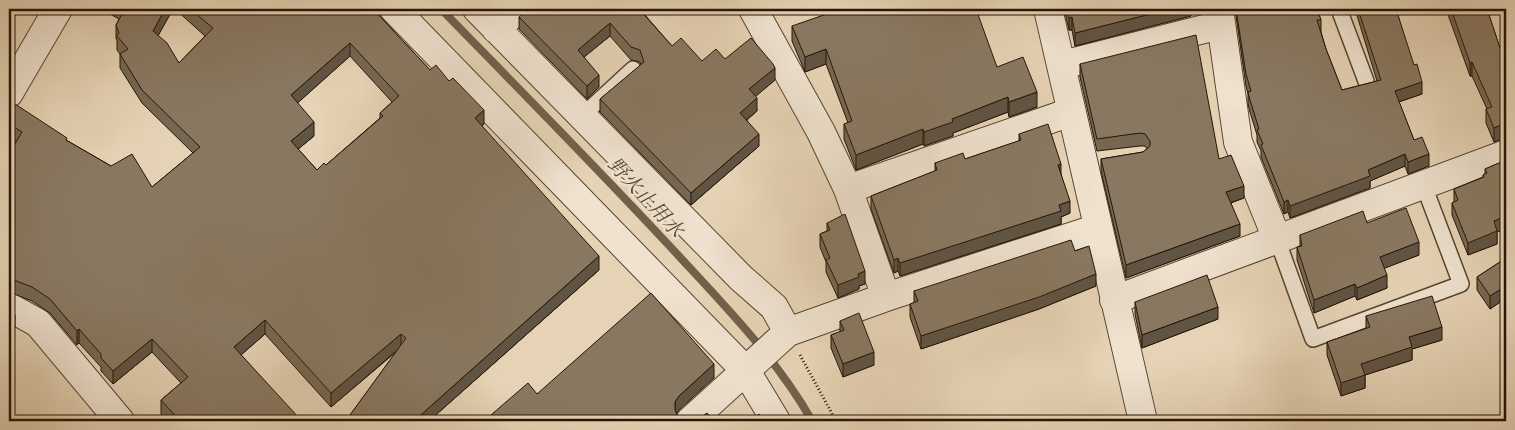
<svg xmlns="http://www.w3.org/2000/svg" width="1515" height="430" font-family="'IM FELL Double Pica','Noto Serif JP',serif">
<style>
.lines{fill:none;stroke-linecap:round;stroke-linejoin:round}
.stream{stroke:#71614b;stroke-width:8}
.service-casing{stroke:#554531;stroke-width:18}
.minor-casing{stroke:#554531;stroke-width:30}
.path{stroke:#251605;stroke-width:3;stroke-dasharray:1 2.5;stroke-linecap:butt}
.service{stroke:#efe2cf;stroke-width:15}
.minor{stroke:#efe2cf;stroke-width:28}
.wall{fill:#766753;stroke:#251605;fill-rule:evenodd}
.shaded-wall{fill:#605444;stroke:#251605}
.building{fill:#897861;stroke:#251605;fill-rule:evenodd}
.labels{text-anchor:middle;stroke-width:5;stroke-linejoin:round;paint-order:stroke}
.water-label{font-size:20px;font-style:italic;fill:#584833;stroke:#efe2cf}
</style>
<rect width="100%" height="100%" fill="#e6d3b5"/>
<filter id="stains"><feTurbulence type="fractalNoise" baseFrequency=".004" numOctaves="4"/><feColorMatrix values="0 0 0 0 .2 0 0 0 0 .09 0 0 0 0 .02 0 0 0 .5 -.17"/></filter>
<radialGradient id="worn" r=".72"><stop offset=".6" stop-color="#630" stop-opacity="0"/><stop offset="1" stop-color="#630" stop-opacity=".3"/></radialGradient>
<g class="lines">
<!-- stream -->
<path class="stream" d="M441,9c79,81 159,162 236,245 48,52 100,105 135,167"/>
<defs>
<path id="service" d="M1339,9l27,72
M582,116l51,-47
M1277,239l36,100 148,-55 -37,-98"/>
<path id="minor" d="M394,9l352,362 30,50
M477,9l264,269 33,29 14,25
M753,9l68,123 27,57 38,108
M1048,9l95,412
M1219,9l19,133 39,97
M496,29l22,-20
M1062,65l158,-40
M9,93l49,-84
M848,189l223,-77
M1114,300l392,-146
M9,307l29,16 82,98
M690,421l98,-89 98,-35 212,-69"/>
</defs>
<!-- service casing -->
<use href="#service" class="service-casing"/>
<!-- minor casing -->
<use href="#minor" class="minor-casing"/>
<!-- path -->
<path class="path" d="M800,355l36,66"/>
<!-- service -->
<use href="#service" class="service"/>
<!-- minor -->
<use href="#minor" class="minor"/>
</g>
<!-- wall -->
<path class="wall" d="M101,9h72l-15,26 21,28 26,-27 -30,-27h198l57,61 19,11 35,43 -2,2 117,144 -170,151h-79v-6l46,-63 -65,55 -66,-73 -24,21 59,66h-132l-7,-7v-14l20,-17 -29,-31 -39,32 -12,-13v-4l-22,-24 -2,2 -27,-32 -18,-12 -23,-9v-138l7,-12 -7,-4v-31l102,59 41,21 41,-34 -51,-50 -22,-35v-14l-3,-4v-9l-1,-3v-13l3,-6zM350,56l42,46 -12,11v5l-54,47 -9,5 -19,-21 16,-13 -17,-33z
M647,9v4l-2,2 27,31 30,15 23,-2 50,21 -20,16 2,15 -10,9 12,26 -68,59 -91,-93v-13l41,-34 -1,-3 -9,-2 -21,-24 -26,21 15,30 -12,12 -68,-70v-12z
M1064,9h127v7l-116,30 -3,-16h-3z
M1235,9h82l4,11v12l5,17 16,41 35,-9 -22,-72h41l26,85 -23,8 15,38 15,26 -21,8 -3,-8 -35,15v7l-80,30 -2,-6 -4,2 -23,-57v-6l-4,-9v-7l-7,-23 -2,-8v-10l-2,-8z
M1446,9h41l16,48 3,-1v84l-5,-1 -7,3 -8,-19v-14h1l-15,-33h-2z
M792,26l205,41 40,40 -28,10 -1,-5 -55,21v3l-29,10 -1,-2 -67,26 -12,-31v-15l4,-1 -22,-59 -21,8 -13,-31z
M1080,64l139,95 25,39 -13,5 9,33 -114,42 -25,-107v-12l42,-7 4,-3 -2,-3h-5l-43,5 -17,-74z
M1019,134l42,40 9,39 -9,4v7l-161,52 -2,-5 -4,2 -23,-64v-13l64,-25v-8l30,-4 54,-18z
M1506,160v69l-9,3v12l-29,11 -16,-40v-12l2,-1v-13l29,-12v-2l2,-1v-5z
M827,223l38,61 -6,2v3l-21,9 -12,-26v-10l-6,-15v-13l7,-3z
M1367,223l52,32 -35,13 3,20 -30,12 -2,-4 -41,17 -17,-53v-13l3,-1v-11z
M1506,258v40l-16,11 -13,-19v-13z
M1096,286l-57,23 -118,40 -11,-32v-13l4,-1v-12z
M1135,302l83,17 -76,29 -7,-34z
M1366,316l76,24 -30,9v11l-47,15v13l-24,8 -14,-41v-13l39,-13z
M840,321l34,44 -31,12 -12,-29v-13l9,-3z"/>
<!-- shaded-wall -->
<path class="shaded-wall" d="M165,9h8l-20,36v-14z
M639,9h8v4l-8,8z
M1170,9h21v7l-116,30v-13z
M1072,17v13h-3v-12z
M610,23v13l-32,26v-12z
M350,43v13l-59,53v-14z
M826,49v15l-21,8v-15z
M1472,62v14h-2v-13z
M775,68v12l-26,22v-13z
M599,75v12l-12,12v-13z
M1422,82v12l-27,9v-12z
M1037,92v15l-28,10v-15z
M1008,97v15l-55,21v3l-29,10v-14l28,-13z
M757,98v13l-17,14v-12z
M484,110v14l-9,7v-13z
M314,122v14l-23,19v-14z
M1501,125v14l-7,3v-14z
M923,129v15l-67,26v-15z
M759,134v12l-68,59v-12z
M1405,154v12l-35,15v7l-80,30v-12l78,-36z
M1429,154v12l-21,8v-12z
M1061,164v12l-3,-11z
M1244,186v12l-18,6v-12z
M1288,200v12l-4,2v-12z
M1070,201v12l-9,4v7l-161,52v-13z
M1506,216v13l-9,3v12l-29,11v-12l26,-22z
M1240,224v12l-114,42v-13z
M1419,242v13l-39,15v-13z
M599,256v14l-170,151h-15z
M898,258v13l-4,2v-13z
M865,271v13l-6,2v3l-21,9v-13l20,-11z
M1096,274v12l-57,23 -118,40v-13z
M1387,275v13l-30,12v-12z
M1355,284v12l-41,17v-13z
M1506,286v12l-16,11v-13z
M1218,307v12l-76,29v-13z
M15,315v13l-6,10v-13z
M265,320v14l-31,27v-14z
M1442,327v13l-30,9v11l-47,15v13l-24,8v-13l20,-19 48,-27z
M79,329v14l-2,2v-14z
M401,334v13l-70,60v-14z
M152,339v13l-39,32v-13z
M874,352v13l-31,12v-13z
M714,364v14l-35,32 -4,6v-14l4,-6z"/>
<!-- building -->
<path class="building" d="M124,9h41l-12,22 14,12 12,20 34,-35 -23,-19h183l57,61 6,-5 13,16 4,-3 31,32 -9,8 124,138 -185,165h-58l-6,-6 56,-77 -5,-4 -70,59 -66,-73 -31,27 66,72 -2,2h-118l-19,-21 27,-23 -36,-38 -39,32 -12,-13v-4l-22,-25 -2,2 -27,-32 -18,-12 -23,-9v-124l13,-22 -13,-8v-17l3,-5 55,36 -1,2 45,26 21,-12 20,33 48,-40 -58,-57 -22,-36 8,-5 -11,-13 2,-3 -3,-8 9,-16zM350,43l49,53 -19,17 3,3 -57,49 -2,-2 -7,7 -26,-29 23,-19 -23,-27z
M526,9h113l33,37 9,-8 21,23 14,-12 9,10 26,-21 22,26 2,4 -26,21 8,9 -17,15 19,21 -68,59 -91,-94 44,-37 -4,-12 -9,-3 -21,-24 -32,27 21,25 -12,11 -68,-69z
M841,9h135l21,58 26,-10 14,35 -28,10 -1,-5 -56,22 1,3 -29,10 -1,-3 -67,26 -12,-31 8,-3 -26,-72 -21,8 -13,-31z
M1067,9h103l-95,24 -3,-16 -3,1z
M1236,9h81l4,11h-4l9,29 16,41 39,-10 -23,-71h38l18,56 3,-1 5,18 -27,9 19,49 8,-3 7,17 -21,8 -3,-8 -37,16 2,6 -80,30 -2,-6 -4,2 -23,-57 2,-1 -6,-14 2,-1 -9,-29 -2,-8 3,-1 -5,-17z
M1451,9h36l16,48 3,-1v70l-5,-1 -7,3 -8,-19 6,-2 -20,-45 -2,1z
M1196,35l23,124 12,-4 13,31 -18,6 14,32 -114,41 -25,-106 42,-7 7,-6v-5l-5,-7 -5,-1 -43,6 -17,-75z
M1048,124l13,40 -3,1 12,36 -11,4 2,6 -161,52 -2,-5 -4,2 -23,-64 66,-26 -2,-7 28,-10 2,6 56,-19 -2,-6z
M1506,160v56l-12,5 3,10 -29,12 -16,-40 6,-3 -4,-11 30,-12 -1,-2 4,-2 -2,-4z
M1406,208l13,34 -39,15 7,18 -30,13 -2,-4 -41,16 -17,-53 5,-1 -2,-11 63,-24 4,12z
M845,214l20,57 -7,3 1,3 -21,8 -12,-25 4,-2 -10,-24 10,-4 -3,-7z
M1071,240l4,11 14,-5 7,28 -57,23 -118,39 -11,-32 8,-3 -4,-10z
M1506,258v28l-16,10 -13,-19z
M1207,275l11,32 -76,28 -7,-33z
M651,293l63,71 -35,32 -4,6v8l3,7 6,4h-30l-2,-1 -1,1h-167l44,-38 9,11z
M1432,296l10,31 -33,10 3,10 -51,17 4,11 -24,8 -14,-41 43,-15 -4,-11z
M9,311l6,4 -6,10z
M859,313l15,39 -31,12 -12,-29 13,-5 -4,-9z
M707,413l8,8h-20z
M759,414l6,7h-14z"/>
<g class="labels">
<!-- water labels -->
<g class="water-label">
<text transform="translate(646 197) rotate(47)" y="7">野火止用水</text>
</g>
</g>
<!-- margin -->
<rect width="1515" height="430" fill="none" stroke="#e6d3b5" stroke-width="30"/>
<rect x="10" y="10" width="1495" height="410" fill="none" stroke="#251605" stroke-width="2.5"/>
<rect x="15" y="15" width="1485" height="400" fill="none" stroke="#251605"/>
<rect width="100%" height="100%" filter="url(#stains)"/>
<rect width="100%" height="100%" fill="url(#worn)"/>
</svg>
